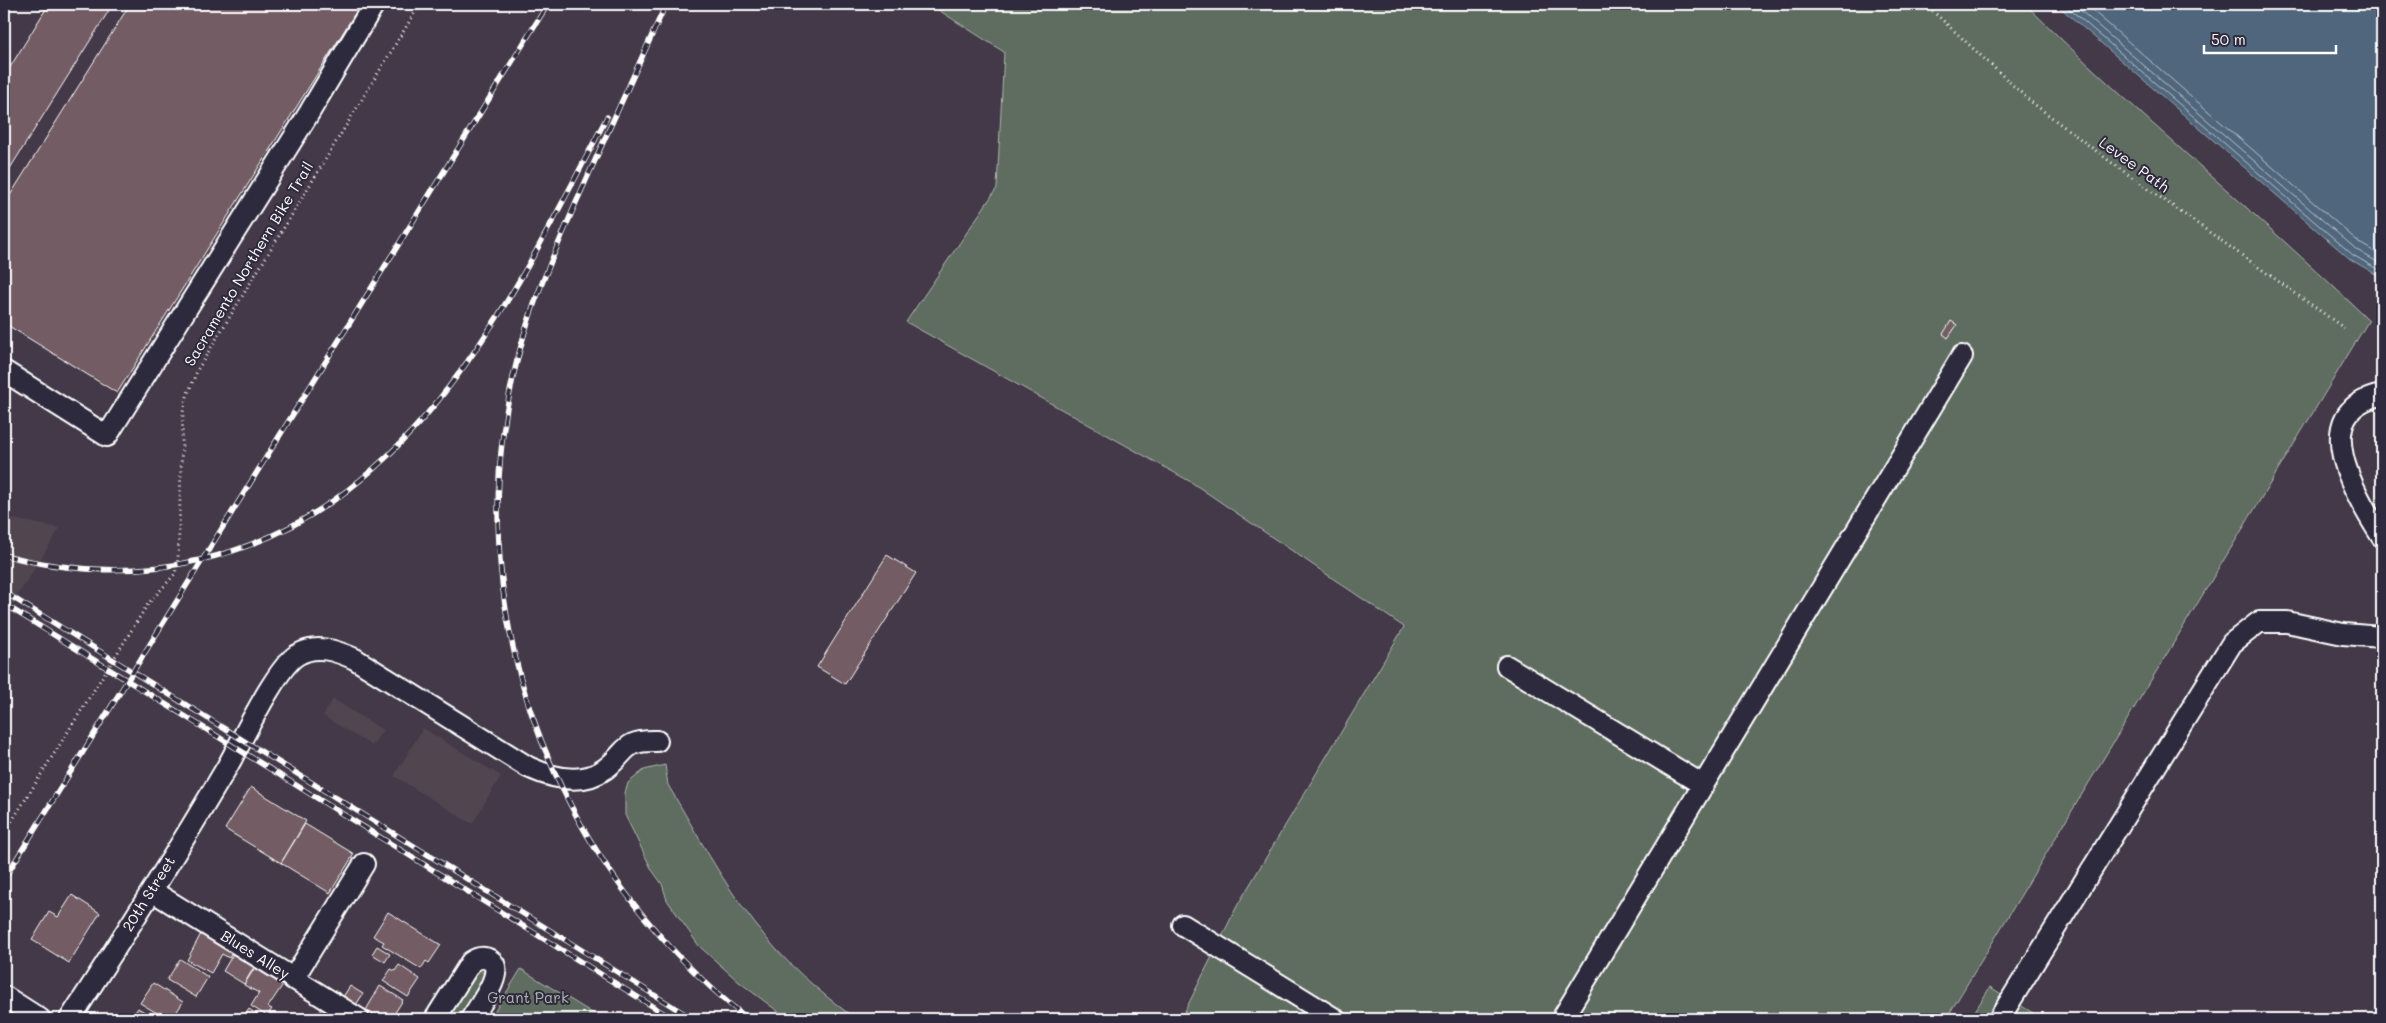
<svg xmlns="http://www.w3.org/2000/svg" width="2386" height="1023" font-family="Mali,sans-serif">
<style>
.built{fill:#514450}
.green{fill:#5f6c61;stroke:#afb6b0}
.water{fill:#50667b;stroke:#96a3b0}
.lines{fill:none;stroke-linecap:round;stroke-linejoin:round}
.shore{stroke:#b9c2ca;stroke-width:1}
.building{fill:#735c63;stroke:#fff}
.minor-casing{stroke:#fff;stroke-width:24}
.path{stroke:#fff;stroke-width:3;stroke-dasharray:1 4;stroke-linecap:butt}
.minor{stroke:#2f2a3d;stroke-width:20}
.rail-casing{stroke:#fff;stroke-width:5.5}
.rail{stroke:#2f2a3d;stroke-width:4;stroke-dasharray:11;stroke-linecap:butt}
.labels{text-anchor:middle;stroke-width:4;stroke-linejoin:round;paint-order:stroke}
.street-label{font-size:15px;fill:#fff;stroke:#2f2a3d}
.park-label{font-size:15px;fill:#afb6b0;stroke:#2f2a3d}
</style>
<rect width="100%" height="100%" fill="#433948"/>
<filter id="ink" filterUnits="userSpaceOnUse"><feTurbulence type="fractalNoise" baseFrequency=".02" numOctaves="2"/><feDisplacementMap in="SourceGraphic" scale="10" xChannelSelector="R" yChannelSelector="G"/><feConvolveMatrix kernelMatrix="1 2 1 2 8 2 1 2 1" color-interpolation-filters="sRGB"/></filter>
<g filter="url(#ink)">
<!-- built -->
<path class="built" d="M4,513l9,6 47,9 -56,90z
M333,699l50,31 -11,16 -49,-30z
M423,728l78,48 -29,48 -78,-48z"/>
<!-- green -->
<path class="green" d="M929,4h1096c110,109 231,208 344,316l-423,699h-765l56,-113 167,-279 -213,-145 -285,-160 91,-134 7,-136z
M665,765l3,20c28,47 54,97 88,140 27,36 64,68 100,94h-68l-49,-37 -40,-36 -32,-46 -5,-16 -10,-14 -27,-55v-22l3,-10 16,-13z
M521,969l81,50h-112z
M480,970l5,4v6l-24,39h-15l30,-47z
M1990,987l53,32h-73z"/>
<!-- water -->
<path class="water" d="M2056,4h326v274l-32,-19z"/>
<g class="lines">
<!-- shore -->
<path class="shore" d="M2064,4l289,251 29,17
M2073,4l284,246 25,15
M2085,4l276,240 21,12"/>
</g>
<!-- building -->
<path class="building" d="M49,4h64l-109,174v-101z
M130,4h231l-244,389 -113,-70v-118z
M1951,321l6,4 -9,13 -5,-4z
M887,555l29,18 -71,111 -28,-17z
M251,787l55,34 -25,42 -56,-34z
M305,824l49,30 -24,39 -49,-30z
M72,895l28,18 -31,50 -37,-23 17,-28 9,5z
M388,912l53,33 -12,18 -3,-2 -5,8 -39,-24 2,-3 -11,-6z
M203,930l32,17 -6,11 -7,-4 -11,19 -24,-13z
M377,946l13,8 -5,8 -13,-8z
M233,954l21,13 -10,17 -21,-13z
M180,959l28,18 -12,20 -29,-17z
M399,965l21,14 -12,18 -25,-16 8,-12 4,2z
M256,966l28,17 -16,24 4,2 -5,7 -16,-10 8,-13 -15,-8z
M153,983l30,19 -11,17h-5l-27,-16z
M350,986l13,8 -9,14 -13,-8z
M380,986l23,14 -12,19h-10l-15,-9z
M138,1008l18,11h-26z
M322,1008l14,9 1,2h-22z
M249,1009l15,10h-22z"/>
<g class="lines">
<defs>
<path id="minor" d="M4,371l103,65 199,-318 68,-114
M2382,395c-78,15 -26,102 0,142
M1507,666l196,119
M152,891l207,128
M1183,925l152,94
M293,979l71,-115
M4,996l36,23
M70,1019c54,-83 107,-167 157,-252 15,-26 48,-98 70,-112 19,-12 40,-4 58,4l173,108c24,11 54,19 77,2 23,-17 17,-29 52,-28
M435,1019l36,-57c6,-4 12,-6 19,-2 17,11 -12,47 -19,59
M1562,1019l400,-663
M1999,1019l233,-376 27,-21h28l56,12 39,3"/>
</defs>
<!-- minor casing -->
<use href="#minor" class="minor-casing"/>
<!-- path -->
<path class="path" d="M1925,4l105,97 82,62 232,165
M4,840l6,-16 138,-220 27,-30 3,-15 5,-147 5,-19 10,-24 222,-365"/>
<!-- minor -->
<use href="#minor" class="minor"/>
<defs>
<path id="rail" d="M666,4c-30,67 -61,133 -91,201 -19,45 -40,90 -53,137 -72,251 23,517 226,677
M4,555c64,17 131,20 196,5 214,-49 314,-265 407,-443
M4,592l689,427
M4,604l669,415
M4,879l544,-875"/>
</defs>
<!-- rail casing -->
<use href="#rail" class="rail-casing"/>
<!-- rail -->
<use href="#rail" class="rail"/>
</g>
</g>
<g class="labels">
<!-- street labels -->
<g class="street-label">
<text transform="translate(2134 165) rotate(36)" y="5">Levee Path</text>
<text transform="translate(249 264) rotate(-59)" y="5">Sacramento Northern Bike Trail</text>
<text transform="translate(149 894) rotate(-58)" y="5">20th Street</text>
<text transform="translate(255 955) rotate(32)" y="5">Blues Alley</text>
</g>
<!-- park labels -->
<g class="park-label">
<text x="528" y="1003">Grant Park</text>
</g>
</g>
<!-- margin -->
<rect width="2386" height="1023" fill="none" stroke="#2f2a3d" stroke-width="20"/>
<rect x="10" y="10" width="2366" height="1003" fill="none" stroke="#fff" stroke-width="2" filter="url(#ink)"/>
<!-- scale -->
<path d="M2204 45v8h132v-8" fill="none" stroke="#ffffff" stroke-width="2.5"/>
<text x="2211" y="45" font-size="15" fill="#ffffff" stroke="#2f2a3d" stroke-width="4" paint-order="stroke">50 m</text>
</svg>
